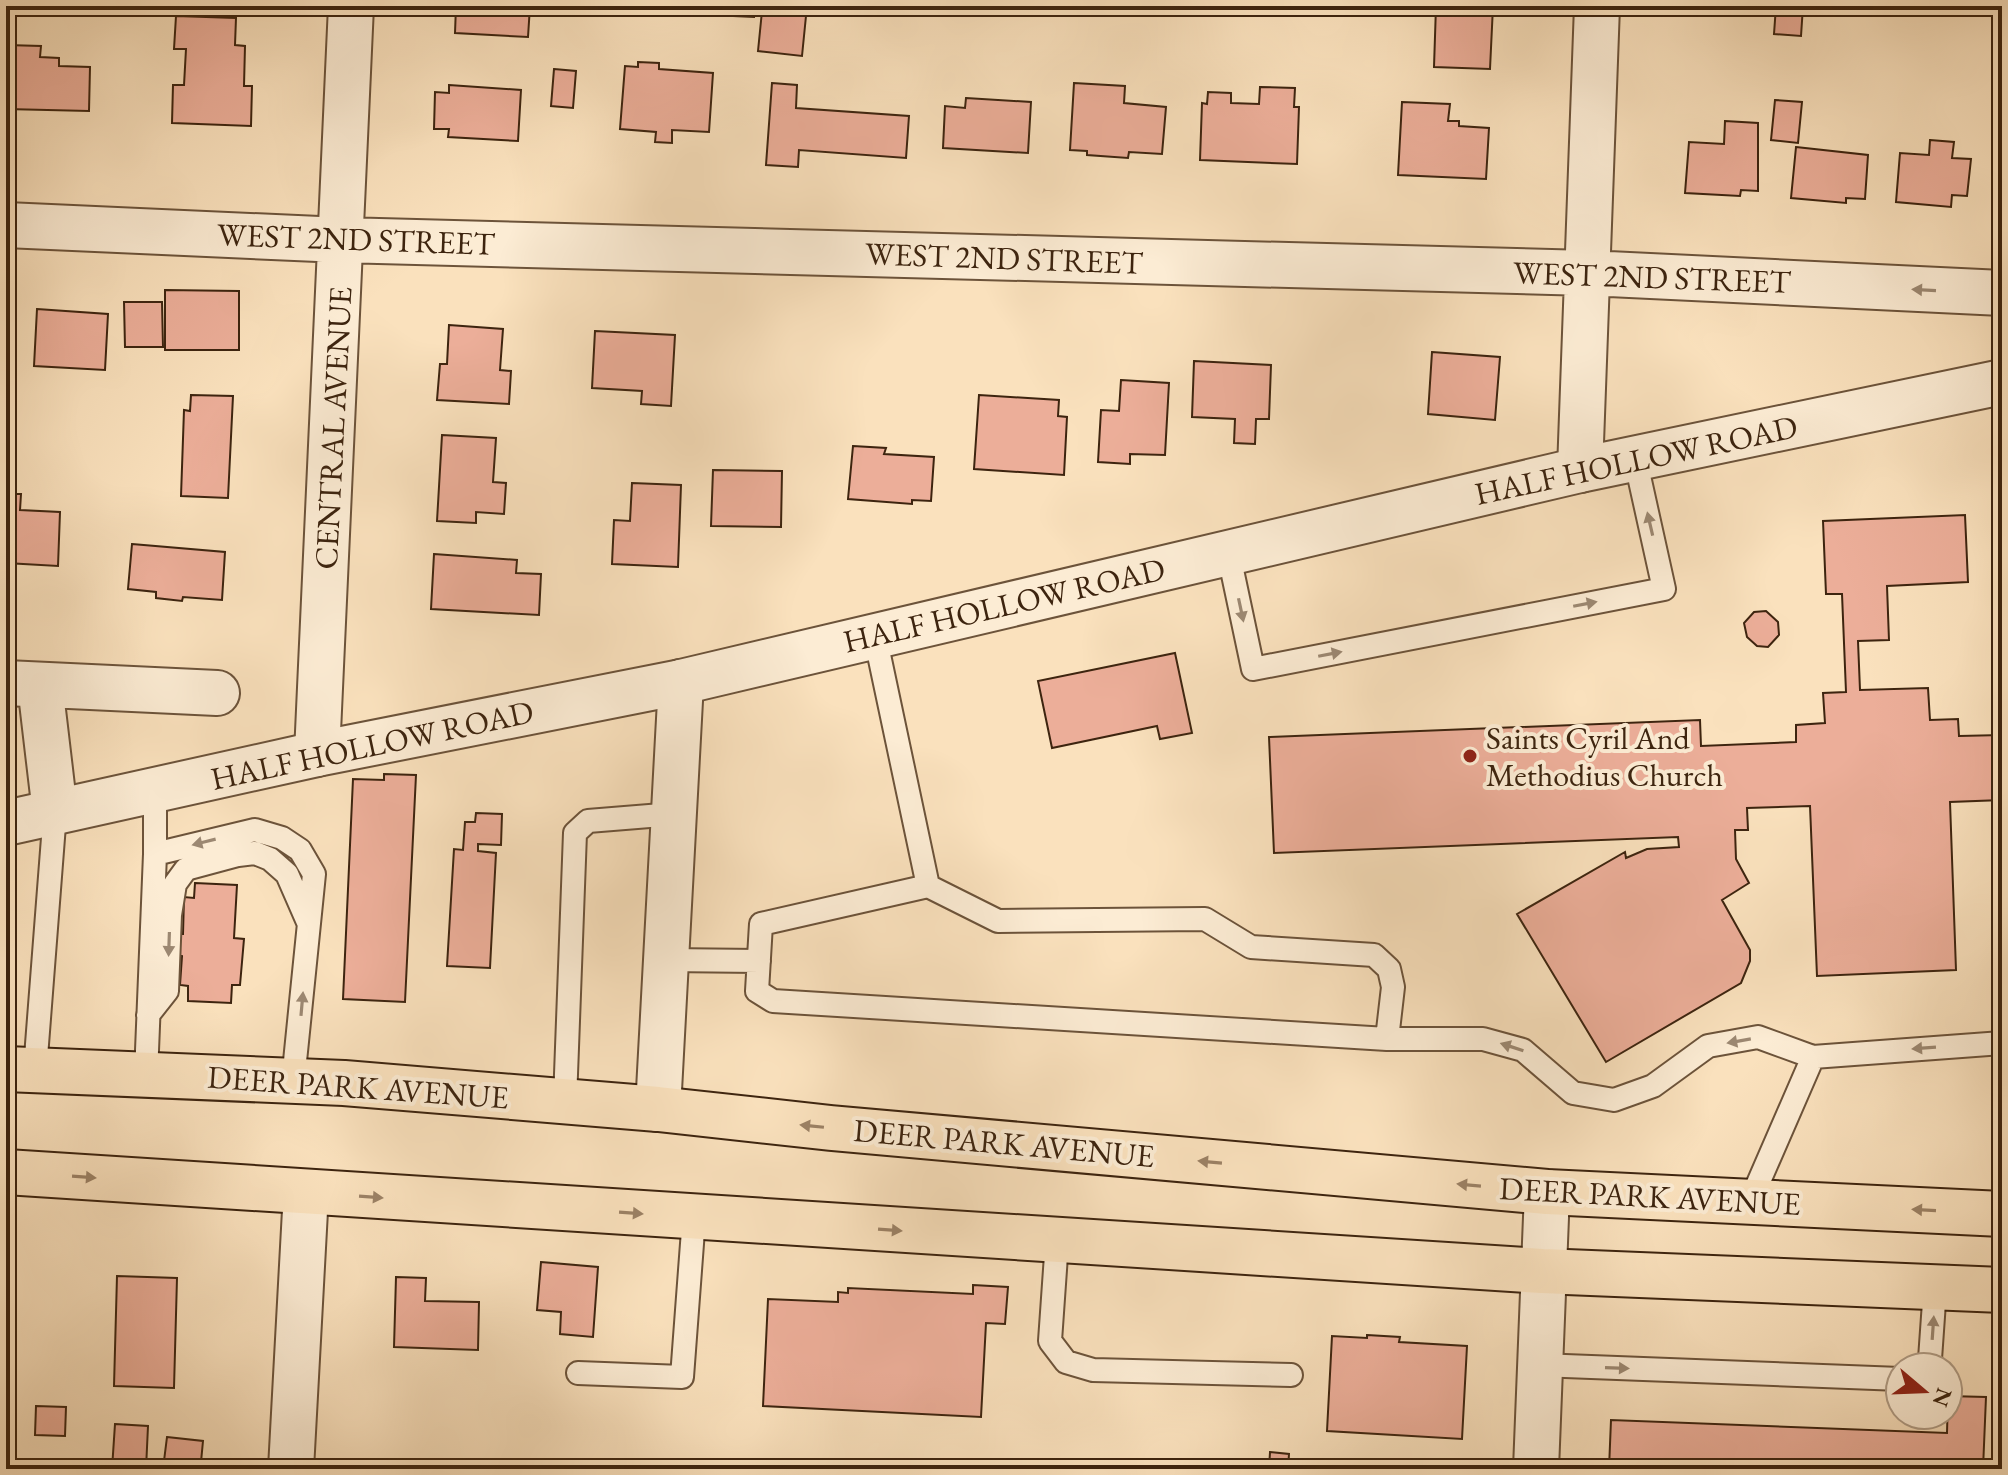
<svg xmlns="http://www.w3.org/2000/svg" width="2008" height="1475" font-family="'EB Garamond',serif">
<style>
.building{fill:#ecae99;stroke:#3d240f;stroke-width:2}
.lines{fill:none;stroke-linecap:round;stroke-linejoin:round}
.service-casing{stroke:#6c533a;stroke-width:26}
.minor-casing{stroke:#6c533a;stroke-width:48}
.tertiary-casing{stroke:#6c533a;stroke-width:48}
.primary-casing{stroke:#3d240f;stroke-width:48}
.service{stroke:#fcecd4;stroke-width:22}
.minor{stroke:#fcecd4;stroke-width:44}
.tertiary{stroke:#fcecd4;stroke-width:44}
.primary{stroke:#fae1bd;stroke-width:44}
.oneway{fill:#9c8872}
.oneway2{fill:#9c8266}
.poi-dot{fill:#8f2418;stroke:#fcecd4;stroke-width:3}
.labels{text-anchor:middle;stroke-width:8;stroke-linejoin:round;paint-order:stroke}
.street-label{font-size:32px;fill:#3d240f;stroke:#fcecd4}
.poi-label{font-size:32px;fill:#3d240f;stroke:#fcecd4;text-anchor:start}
</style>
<rect width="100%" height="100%" fill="#fae1bd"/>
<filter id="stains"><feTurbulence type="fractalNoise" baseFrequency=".0025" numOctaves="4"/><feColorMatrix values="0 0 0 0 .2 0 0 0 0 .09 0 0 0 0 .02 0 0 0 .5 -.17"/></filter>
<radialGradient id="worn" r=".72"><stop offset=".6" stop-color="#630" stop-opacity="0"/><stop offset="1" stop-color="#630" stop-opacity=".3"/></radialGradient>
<!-- building -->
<path class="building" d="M456,6h74l-2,31 -73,-4z
M735,6h19v11l-20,-1z
M1436,6h57l-3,63 -56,-2z
M1776,6h27l-2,30 -27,-2z
M762,11l44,5 -4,40 -44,-5z
M176,16l60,2 -1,27 10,1 -1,40h8l-1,40 -79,-3 1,-38h11l2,-36h-12z
M6,45l35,1 -1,11 19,1v8l31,1 -1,44 -83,-2z
M638,62l21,1v6l54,4 -4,59 -37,-2v13l-17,-1 1,-10 -36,-3 5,-63 13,1z
M554,69l22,2 -3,37 -22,-2z
M772,83l25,2 -1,23 113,8 -3,42 -107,-8 -1,17 -32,-2z
M1074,83l51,3 -1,17 42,4 -4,47 -33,-2 -1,6 -41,-3v-4l-17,-1z
M449,85l72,5 -3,51 -70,-4 1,-8h-15l1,-37 14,1z
M1260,87l35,1 -1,19h5l-2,57 -97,-4 2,-57 5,1 1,-12 23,1v10l28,1z
M966,98l65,4 -3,51 -85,-5 2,-42 20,2z
M1775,100l27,2 -4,41 -27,-3z
M1402,102l48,2 -2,17h11v5l30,2 -3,51 -88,-4z
M1725,121l33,2v68l-17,-1 -1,6 -55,-3 4,-51 35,2z
M1930,140l24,2 -2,16 19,1 -4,37 -15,-1 -1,12 -55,-5 4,-49 29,2z
M1796,147l72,8 -3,44 -19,-1v5l-55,-5z
M165,290l74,1v59h-74z
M124,302h38l1,45h-38z
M37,309l71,5 -3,56 -71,-4z
M449,325l54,4 -3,41 11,1 -2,33 -72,-4 3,-36h7z
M595,331l80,4 -4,71 -30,-2 1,-13 -50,-3z
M1432,352l68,5 -5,63 -67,-6z
M1194,361l77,4 -2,54h-13l-1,25 -21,-1 1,-24 -43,-2z
M1121,380l48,3 -4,72 -35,-1v10l-32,-2 3,-52 18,1z
M191,395l42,1 -5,102 -47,-2 3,-86 6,1z
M979,395l80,5 -1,16 9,1 -3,58 -90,-6z
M442,435l54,3 -3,44 13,1 -2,31 -28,-2v11l-39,-2z
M853,446l33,2 -2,6 50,3 -3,44 -19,-1v4l-64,-5z
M713,470l69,1 -1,56 -70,-1z
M632,483l49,2 -3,82 -66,-3 2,-44 16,1z
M6,494h15l-1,16 40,2 -2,54 -52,-3z
M1965,515l3,67 -81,4 2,54 -31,1 2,49 68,-2 2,32 28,-1 1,17 43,-1v65l-52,2 6,168 -139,6 -7,-170 -63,2 1,22h-13l1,29 13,24 -27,17 28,50v11l-9,22 -135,79 -89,-148 108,-62 1,6 21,-9 32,-2 -1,-10 -404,16 -5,-116 431,-17 1,26 95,-4v-17l29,-2 -2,-30 23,-1 -4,-98h-16l-3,-73z
M132,544l93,8 -3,48 -39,-3 -1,4 -26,-3v-6l-28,-3z
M434,554l83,6 -1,13 25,1 -2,41 -108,-6z
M1995,599h7v95l-1,-21h-5z
M1766,611l12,11 1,13 -11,12 -11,-1 -10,-9 -3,-14 10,-11z
M1175,653l17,80 -32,6 -3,-13 -105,22 -14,-67z
M384,774l32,1 -11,227 -62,-3 10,-220 31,1z
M476,813l26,1 -1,31 -23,-1v7l18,2 -6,115 -43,-2 7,-117 9,1 2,-28h10z
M195,883l42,2 -3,53 10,1 -4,46h-8l-1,18 -43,-2v-15l-8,-1 2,-29 -8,-1 1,-21h8l1,-37 10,1z
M541,1262l57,5 -5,70 -33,-3 1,-22 -24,-2z
M117,1276l60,2 -3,110 -60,-2z
M396,1277l30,1 -1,23 54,1 -1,48 -84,-3z
M973,1285l35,2 -3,37 -19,-1 -5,94 -218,-11 5,-107 70,3v-10l10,1v-5l125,6z
M1367,1335l33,2 -1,5 68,4 -5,93 -135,-8 5,-95 35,2z
M1948,1396l38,1 -3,72h-374l2,-49 336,13z
M36,1406l30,1 -1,29 -30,-1z
M115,1424l33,2 -2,43h-34z
M167,1437l36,4 -2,21 5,1 -1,6h-42z
M1270,1452l19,2 -1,15h-19z
M433,1466l61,3h-61z"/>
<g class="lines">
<defs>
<path id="service" d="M1228,551l25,118 411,-80 -29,-131
M875,636l53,250
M155,790v64
M666,960l93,1
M148,1015l19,-24 3,-76 5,-31 11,-15 52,-14 17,-2 15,6 17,15 21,48
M1387,1039l6,-52 -4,-18 -15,-14 -123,-8 -46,-28 -207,2 -70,-35 -167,38 -4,67 16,10 614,38h96l40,11 50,43 41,7 39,-14 55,-40 50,-9 55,20
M35,1070l20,-258
M146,1075l9,-221 100,-24 27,8 18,12 14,24 -21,207
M565,1101l10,-268 13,-12 86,-7
M1750,1202l63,-145 189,-14
M1057,1241l-7,100 16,21 27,8 198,5
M1539,1365l361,14
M1925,1367l5,-8 5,-71
M578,1373l104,4 12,-160"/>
<path id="minor" d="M6,225l335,15 1247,33 414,20
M1580,470l17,-464
M6,683l211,10
M40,685l15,127
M317,754l34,-748
M658,1109l23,-427
M291,1469l15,-277
M1536,1469l11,-277"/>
<path id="tertiary" d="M6,823l311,-69 364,-72 899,-212 422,-88"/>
<path id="primary" d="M6,1069l338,14 314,26 173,19 716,64 455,22
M6,1172l1536,99 460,19"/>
</defs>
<!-- service casing -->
<use href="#service" class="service-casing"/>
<!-- minor casing -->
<use href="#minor" class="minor-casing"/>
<!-- tertiary casing -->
<use href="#tertiary" class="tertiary-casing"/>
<!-- primary casing -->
<use href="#primary" class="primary-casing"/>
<!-- service -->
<use href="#service" class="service"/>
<!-- minor -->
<use href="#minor" class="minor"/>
<!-- tertiary -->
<use href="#tertiary" class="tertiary"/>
<!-- primary -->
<use href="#primary" class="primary"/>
</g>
<!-- one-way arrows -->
<defs><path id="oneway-solid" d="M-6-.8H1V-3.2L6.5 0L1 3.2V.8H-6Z" transform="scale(2)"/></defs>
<g class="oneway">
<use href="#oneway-solid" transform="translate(1924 290) rotate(-177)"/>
<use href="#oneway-solid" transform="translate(1650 524) rotate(-103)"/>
<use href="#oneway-solid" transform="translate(1585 604) rotate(-11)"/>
<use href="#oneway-solid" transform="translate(1241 610) rotate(78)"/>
<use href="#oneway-solid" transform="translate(1330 654) rotate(-11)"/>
<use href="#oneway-solid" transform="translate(204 842) rotate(166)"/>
<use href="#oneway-solid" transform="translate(169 944) rotate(92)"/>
<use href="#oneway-solid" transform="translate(302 1004) rotate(-85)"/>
<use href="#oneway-solid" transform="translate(1739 1041) rotate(170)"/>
<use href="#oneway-solid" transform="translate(1512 1047) rotate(-162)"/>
<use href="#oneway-solid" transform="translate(1924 1048) rotate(176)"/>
<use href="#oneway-solid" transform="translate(1933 1328) rotate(-86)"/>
<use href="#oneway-solid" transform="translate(1617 1368) rotate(2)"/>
</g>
<g class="oneway2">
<use href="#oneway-solid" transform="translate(812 1126) rotate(-174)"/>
<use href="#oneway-solid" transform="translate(1210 1162) rotate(-175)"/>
<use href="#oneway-solid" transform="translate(84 1177) rotate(4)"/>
<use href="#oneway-solid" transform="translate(1469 1185) rotate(-175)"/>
<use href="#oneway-solid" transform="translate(371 1197) rotate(4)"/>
<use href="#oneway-solid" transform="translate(1924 1210) rotate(-177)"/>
<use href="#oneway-solid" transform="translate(631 1213) rotate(4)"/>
<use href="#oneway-solid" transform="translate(890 1230) rotate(4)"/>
</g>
<!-- markers -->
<circle class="poi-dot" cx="1470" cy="756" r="8"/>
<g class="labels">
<!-- street labels -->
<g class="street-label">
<text transform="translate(356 239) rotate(2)" y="11">WEST 2ND STREET</text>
<text transform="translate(1004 258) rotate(2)" y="11">WEST 2ND STREET</text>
<text transform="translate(1652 277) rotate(2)" y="11">WEST 2ND STREET</text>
<text transform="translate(333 428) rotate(-87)" y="11">CENTRAL AVENUE</text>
<text transform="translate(1636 460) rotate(-12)" y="11">HALF HOLLOW ROAD</text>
<text transform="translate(1004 605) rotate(-13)" y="11">HALF HOLLOW ROAD</text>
<text transform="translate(372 745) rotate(-12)" y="11">HALF HOLLOW ROAD</text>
<text transform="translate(358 1087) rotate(4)" y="11">DEER PARK AVENUE</text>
<text transform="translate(1004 1143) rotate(5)" y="11">DEER PARK AVENUE</text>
<text transform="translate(1650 1196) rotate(3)" y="11">DEER PARK AVENUE</text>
</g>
<!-- poi labels -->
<g class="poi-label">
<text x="1486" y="749">Saints Cyril And<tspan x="1486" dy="37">Methodius Church</tspan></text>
</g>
</g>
<!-- margin -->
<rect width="2008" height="1475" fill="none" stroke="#fae1bd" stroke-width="32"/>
<rect x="8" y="8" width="1992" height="1459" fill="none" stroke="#3d240f" stroke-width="4"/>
<rect x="16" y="16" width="1976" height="1443" fill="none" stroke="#3d240f" stroke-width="2"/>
<!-- north arrow -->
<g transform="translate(1924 1391) rotate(109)"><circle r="38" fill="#fcecd4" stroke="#b09c85" stroke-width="2"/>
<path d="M0-6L14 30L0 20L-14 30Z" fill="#8f2418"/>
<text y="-12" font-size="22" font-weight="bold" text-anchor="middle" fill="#3d240f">N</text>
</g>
<rect width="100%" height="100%" filter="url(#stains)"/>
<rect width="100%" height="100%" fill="url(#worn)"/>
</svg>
